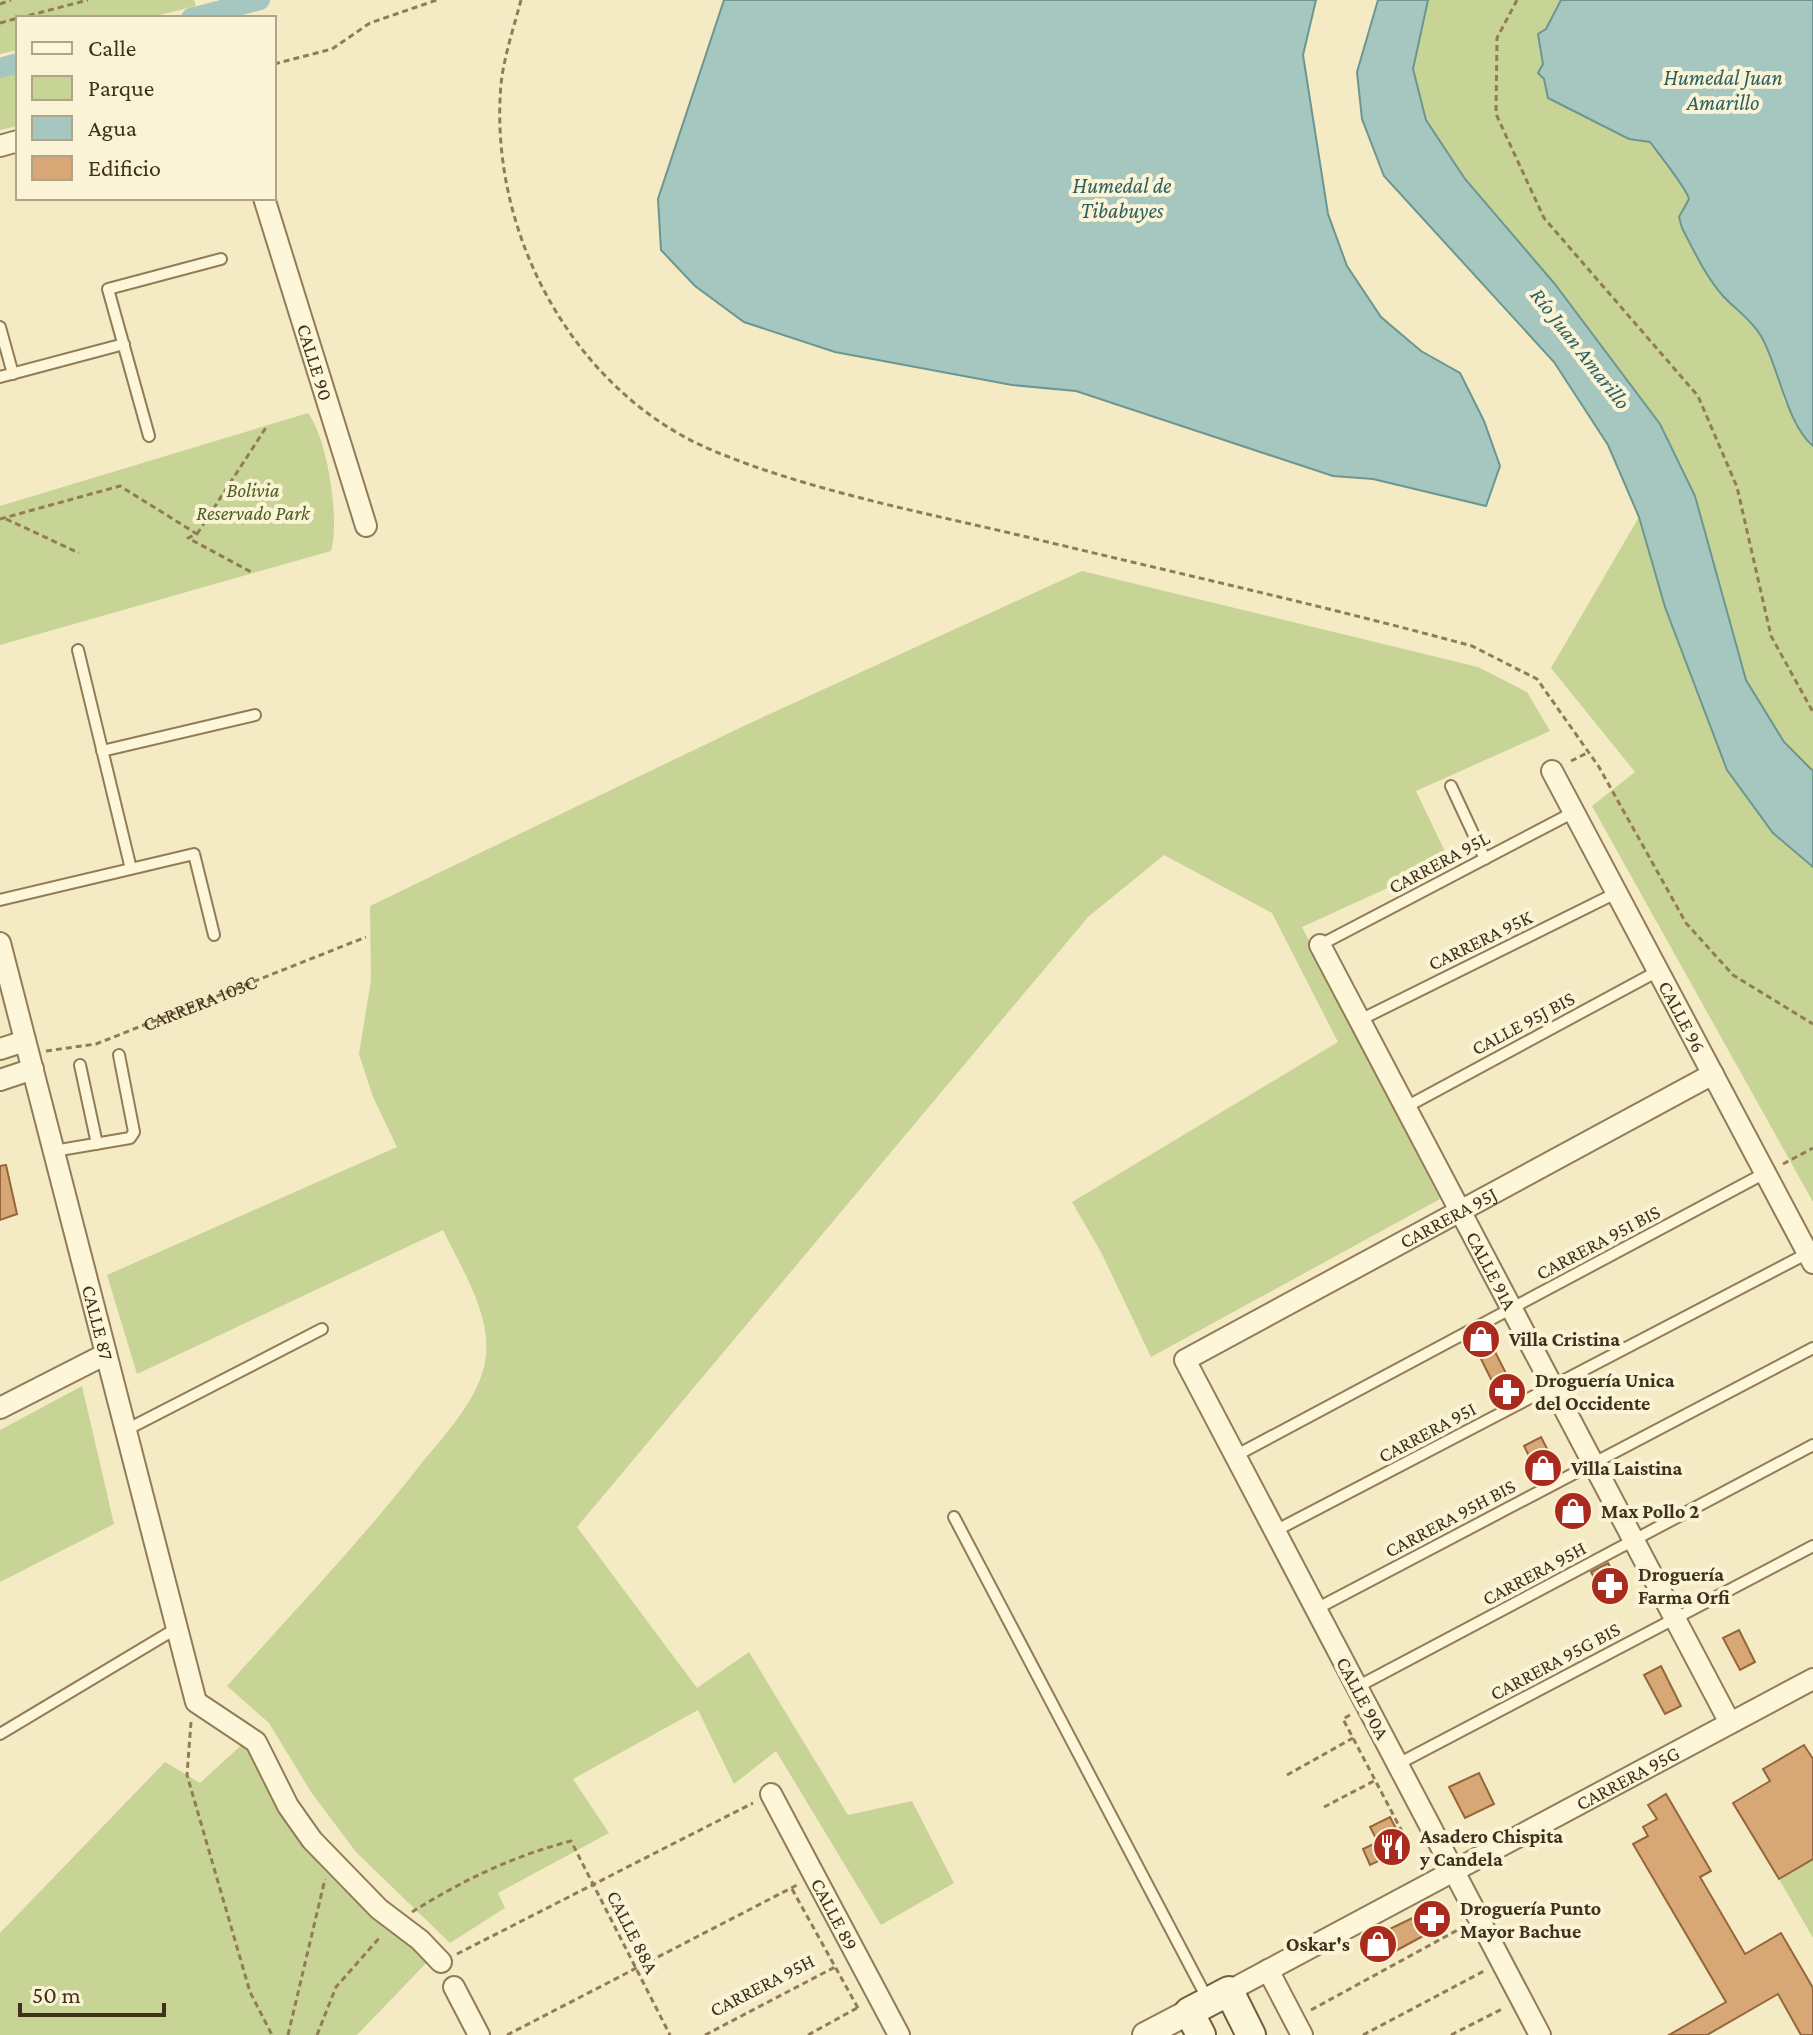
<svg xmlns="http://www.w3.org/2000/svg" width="1813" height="2035" font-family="'Crimson Pro',serif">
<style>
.green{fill:#c7d496}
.water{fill:#a6c7c0;stroke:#6b9790;stroke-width:2}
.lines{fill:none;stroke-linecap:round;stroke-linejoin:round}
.canal{stroke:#a6c7c0;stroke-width:20}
.building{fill:#d7a775;stroke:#956639;stroke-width:2}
.service-casing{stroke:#927c57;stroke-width:14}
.minor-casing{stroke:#927c57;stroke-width:24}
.tertiary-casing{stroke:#927c57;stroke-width:28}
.secondary-casing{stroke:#745d3a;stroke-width:32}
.path{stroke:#927c57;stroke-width:3;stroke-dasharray:6 4;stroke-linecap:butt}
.service{stroke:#fdf6d9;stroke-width:10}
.minor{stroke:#fdf6d9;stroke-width:20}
.tertiary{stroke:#fdf6d9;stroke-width:24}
.secondary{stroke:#fdf6d9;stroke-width:28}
.labels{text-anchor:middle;stroke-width:8;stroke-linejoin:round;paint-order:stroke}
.street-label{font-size:20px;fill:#40311d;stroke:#faf3d5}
.park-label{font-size:20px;font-style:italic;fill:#4a5f21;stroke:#faf3d5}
.poi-label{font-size:20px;font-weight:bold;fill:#40311d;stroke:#faf3d5;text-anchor:start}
.water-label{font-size:22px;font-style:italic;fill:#2a6062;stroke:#faf3d5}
</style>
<rect width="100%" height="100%" fill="#f4eac4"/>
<!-- green -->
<path class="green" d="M0,0h194l2,6 -48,12h-130v32l-18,4z
M1428,0h133l-15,29 -8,5 10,64 81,41 22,3c8,12 36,46 38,57l-10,18 11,27 34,53 18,13 20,27 13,29 9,34 29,46v325l-29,-29 -38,-62 -51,-184 -141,-213 -89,-104 -39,-59 -13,-51z
M18,72v54l-18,4v-54z
M308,413c20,27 32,107 23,138l-331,94v-139z
M1639,517l26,90 108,226 40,34v335l-221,-396 43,-34 -84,-104z
M1082,571l396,96 49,25 23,39 -134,60 33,69 -147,67 138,272 -289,158 -50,-105 -29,-50 266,-160 -66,-129 -108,-58 -76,62 -511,610 120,161 52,-36 99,163 64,-14 42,82 -73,42 -105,-174 -42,33 -36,-74 -125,69 36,54 -111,60 7,15 -55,35 -94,-91 -45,-60 -42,-69 -42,-37c66,-74 136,-147 197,-226 21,-25 48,-55 58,-86 17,-49 -19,-102 -39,-144l-306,144 -30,-99 290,-128 -24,-50 -14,-43 12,-74 -1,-74 378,-182z
M82,1386l32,138 -114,58v-152z
M248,1739l29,52 153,168 -73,76h-357v-102l165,-171 35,21z
M1813,1859v79l-34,-59z"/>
<!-- water -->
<path class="water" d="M724,0h592l-13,55 25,159 19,52 34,51 40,34 39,22 24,48 16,45 -14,40 -113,-27 -40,-3 -257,-85 -64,-6 -177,-33 -91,-30 -49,-36 -34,-36 -3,-51z
M1378,0h50l-15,69 13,51 39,59 89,104 106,141 35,72 51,184 38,62 29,29v96l-40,-34 -46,-63 -62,-163 -26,-90 -31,-72 -54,-83 -170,-186 -22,-57 -5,-47z
M1561,0h252v446c-27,-23 -34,-79 -52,-110 -10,-17 -25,-26 -38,-40 -17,-19 -29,-45 -41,-68l-3,-11 10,-18c-2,-10 -30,-45 -39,-57l-21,-3 -81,-41 -4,-19 -6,-6 5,-9 -5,-30 8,-5z"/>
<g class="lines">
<!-- canal -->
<path class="canal" d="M191,18l69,-18
M0,68l18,-5"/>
</g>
<!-- building -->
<path class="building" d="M6,1165l11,49 -17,6v-54z
M1485,1332l32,63 -14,8 -32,-64z
M1541,1437l18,35 -17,9 -18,-35z
M1608,1563l13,25 -17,9 -13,-25z
M1739,1630l16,32 -15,8 -17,-32z
M1661,1666l20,40 -16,8 -21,-39z
M1804,1745l9,14v100l-34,20 -46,-76 37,-22 -7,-12z
M1479,1773l15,31 -29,14 -16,-31z
M1666,1794l45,77 -11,6 45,77 36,-21 32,55v47h-12l-23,-41 -71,41h-38l57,-33 -93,-158 15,-8 -5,-9 14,-8 -9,-14z
M1390,1817l16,31 -36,17 -7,-16 15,-7 -8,-15z
M1437,1906l10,17 -70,38 -10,-21z"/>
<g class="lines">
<defs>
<path id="service" d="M0,327l13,47
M0,377l124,-33
M149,436l-41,-147 113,-30
M78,650l53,219
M102,751l153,-36
M1451,786l34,73
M0,900l194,-46 20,81
M1320,945l254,-133
M1360,1020l256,-127
M80,1065l17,79
M1406,1107l252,-136
M54,1151l76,-13 4,-6 -15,-77
M126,1430l196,-101
M1235,1456l530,-283
M954,1517l254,483
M1275,1531l533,-278
M1316,1609l497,-261
M1357,1687l456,-242
M0,1734l177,-106
M1398,1764l415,-218"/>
<g id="minor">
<path d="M0,146l18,-5"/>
<path id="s2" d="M264,198l102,328"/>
<path id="s3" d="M1552,771l261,492"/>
<path id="s4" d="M0,943l196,759 60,40 32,64 24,34 67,69 41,31 21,22"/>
<path id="s5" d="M1320,945l410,778"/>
<path d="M0,1049l25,-8"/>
<path d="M0,1080l33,-11"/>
<path d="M0,1408l106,-54"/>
<path id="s6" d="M771,1794l128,241"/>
<path d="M1268,1970l34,65"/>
<path d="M454,1987l25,48"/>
<path id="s7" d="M1229,1991l584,-312"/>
<path id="s8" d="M1540,2035l-355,-675 528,-286"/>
</g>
<path id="tertiary" d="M1145,2035l44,-23"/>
<path id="secondary" d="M1201,2035l-12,-23 40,-21 22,44"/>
</defs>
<!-- service casing -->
<use href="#service" class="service-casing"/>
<!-- minor casing -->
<use href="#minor" class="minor-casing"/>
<!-- tertiary casing -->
<use href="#tertiary" class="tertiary-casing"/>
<!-- secondary casing -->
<use href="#secondary" class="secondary-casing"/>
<!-- path -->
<g class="path">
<path d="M521,0c-7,27 -17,56 -20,84 -13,149 73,309 213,367 96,40 212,62 313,86 149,36 298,69 445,109l65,33 62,88 87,156 47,52 80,49"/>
<path d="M1517,0l-20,38 -1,76 48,104 154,178 39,91 34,149 42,76"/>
<path d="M0,4l11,-4"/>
<path d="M19,18l69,-18"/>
<path d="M0,23l18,-5"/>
<path d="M274,64l58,-15 38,-26 67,-23"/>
<path d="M0,519l120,-33 77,48 -9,4 65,35"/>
<path d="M6,519l73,34"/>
<path d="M197,534l70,-108"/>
<path d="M1571,761l18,-9"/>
<path id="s1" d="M46,1051l50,-7 270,-107"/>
<path d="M1783,1164l30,-16"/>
<path d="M1350,1715l-7,4 64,122"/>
<path d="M191,1722l-4,53 63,217 22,43"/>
<path d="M1287,1775l66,-37"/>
<path d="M1324,1807l50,-26"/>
<path d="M792,1889l66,119"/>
<path d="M412,1912c51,-32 101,-56 159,-71l99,194"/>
<path d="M457,1954l296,-151"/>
<path d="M1311,2010l152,-83"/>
<path d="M288,2035l37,-156"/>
<path d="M317,2035l19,-48 45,-51"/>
<path d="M507,2035l292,-151"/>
<path d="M705,2035l130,-68"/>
<path d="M808,2035l49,-27"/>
<path d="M1363,2035l121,-64"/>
<path d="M1451,2035l53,-27"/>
</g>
<!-- service -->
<use href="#service" class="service"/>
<!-- minor -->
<use href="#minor" class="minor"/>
<!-- tertiary -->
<use href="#tertiary" class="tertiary"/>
<!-- secondary -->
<use href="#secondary" class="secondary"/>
</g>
<!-- icons -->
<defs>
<symbol id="shop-disc" viewBox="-11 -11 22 22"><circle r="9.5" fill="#aa2b1e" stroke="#faf3d5"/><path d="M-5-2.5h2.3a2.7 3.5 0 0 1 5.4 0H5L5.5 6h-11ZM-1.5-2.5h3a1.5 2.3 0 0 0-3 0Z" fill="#fff"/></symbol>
<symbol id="pharmacy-disc" viewBox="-11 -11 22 22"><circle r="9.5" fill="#aa2b1e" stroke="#faf3d5"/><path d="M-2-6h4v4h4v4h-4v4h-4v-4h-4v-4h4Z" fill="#fff"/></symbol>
<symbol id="restaurant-disc" viewBox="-11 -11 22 22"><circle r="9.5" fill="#aa2b1e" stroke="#faf3d5"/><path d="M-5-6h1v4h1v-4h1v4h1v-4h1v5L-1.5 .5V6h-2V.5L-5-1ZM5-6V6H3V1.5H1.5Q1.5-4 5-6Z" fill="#fff"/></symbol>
</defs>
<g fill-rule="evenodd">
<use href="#shop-disc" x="1459" y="1317" width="44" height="44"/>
<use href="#pharmacy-disc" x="1485" y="1370" width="44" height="44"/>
<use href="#shop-disc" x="1521" y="1446" width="44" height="44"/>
<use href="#shop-disc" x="1551" y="1489" width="44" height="44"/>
<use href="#pharmacy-disc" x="1588" y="1564" width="44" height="44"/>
<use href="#restaurant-disc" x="1370" y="1825" width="44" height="44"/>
<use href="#pharmacy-disc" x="1410" y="1897" width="44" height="44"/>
<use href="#shop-disc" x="1356" y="1922" width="44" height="44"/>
</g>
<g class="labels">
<!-- street labels -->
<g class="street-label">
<text dy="7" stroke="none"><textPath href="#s2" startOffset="172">CALLE 90</textPath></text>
<text transform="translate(1439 862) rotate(-28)" y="7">CARRERA 95L</text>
<text transform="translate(1480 940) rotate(-26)" y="7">CARRERA 95K</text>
<text dy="7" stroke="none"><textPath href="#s1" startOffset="162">CARRERA 103C</textPath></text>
<text dy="7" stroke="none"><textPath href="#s3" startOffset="278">CALLE 96</textPath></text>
<text transform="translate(1523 1023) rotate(-28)" y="7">CALLE 95J BIS</text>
<text dy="7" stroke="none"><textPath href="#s8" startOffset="1062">CARRERA 95J</textPath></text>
<text transform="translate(1598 1242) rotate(-28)" y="7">CARRERA 95I BIS</text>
<text dy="7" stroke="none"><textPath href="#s5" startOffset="368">CALLE 91A</textPath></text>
<text dy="7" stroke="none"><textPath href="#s4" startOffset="392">CALLE 87</textPath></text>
<text transform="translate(1427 1432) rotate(-28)" y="7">CARRERA 95I</text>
<text transform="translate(1450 1518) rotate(-28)" y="7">CARRERA 95H BIS</text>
<text transform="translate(1534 1573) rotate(-28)" y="7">CARRERA 95H</text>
<text transform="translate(1555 1661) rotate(-28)" y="7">CARRERA 95G BIS</text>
<text transform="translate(1363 1698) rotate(62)" y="7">CALLE 90A</text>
<text dy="7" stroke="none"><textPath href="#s7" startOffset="452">CARRERA 95G</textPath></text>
<text dy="7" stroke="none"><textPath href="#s6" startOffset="136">CALLE 89</textPath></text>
<text transform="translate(633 1932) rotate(63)" y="7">CALLE 88A</text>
<text transform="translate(762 1985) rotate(-27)" y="7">CARRERA 95H</text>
</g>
<!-- park labels -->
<g class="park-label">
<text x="253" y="497">Bolivia<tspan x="253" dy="23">Reservado Park</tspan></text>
</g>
<!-- poi labels -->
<g class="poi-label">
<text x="1509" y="1346">Villa Cristina</text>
<text x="1535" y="1387">Droguería Unica<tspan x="1535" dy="23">del Occidente</tspan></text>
<text x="1571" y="1475">Villa Laistina</text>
<text x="1601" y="1518">Max Pollo 2</text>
<text x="1638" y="1581">Droguería<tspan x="1638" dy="23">Farma Orfi</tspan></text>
<text x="1420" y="1843">Asadero Chispita<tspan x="1420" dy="23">y Candela</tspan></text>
<text x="1460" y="1915">Droguería Punto<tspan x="1460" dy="23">Mayor Bachue</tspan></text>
<text x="1350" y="1951" text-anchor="end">Oskar's</text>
</g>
<!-- water labels -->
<g class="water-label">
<text x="1723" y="85">Humedal Juan<tspan x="1723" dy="25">Amarillo</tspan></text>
<text x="1122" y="193">Humedal de<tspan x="1122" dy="25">Tibabuyes</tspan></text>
<text transform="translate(1581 348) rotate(52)" y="8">Río Juan Amarillo</text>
</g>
</g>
<!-- legend -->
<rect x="16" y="16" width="260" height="184" fill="#faf3d5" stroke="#b0a58b" stroke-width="2"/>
<rect x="32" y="42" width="40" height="12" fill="#fdf6d9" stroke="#b0a58b" stroke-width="2"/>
<text x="88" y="56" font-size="24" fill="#40311d">Calle</text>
<rect x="32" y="76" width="40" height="24" fill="#c7d496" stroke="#b0a58b" stroke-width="2"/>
<text x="88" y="96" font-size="24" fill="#40311d">Parque</text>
<rect x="32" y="116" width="40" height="24" fill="#a6c7c0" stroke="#b0a58b" stroke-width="2"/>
<text x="88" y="136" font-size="24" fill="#40311d">Agua</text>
<rect x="32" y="156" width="40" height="24" fill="#d7a775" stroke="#b0a58b" stroke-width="2"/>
<text x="88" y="176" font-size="24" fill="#40311d">Edificio</text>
<!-- scale -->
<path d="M20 2003v12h144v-12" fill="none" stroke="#40311d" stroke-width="4"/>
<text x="32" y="2003" font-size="24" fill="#40311d" stroke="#faf3d5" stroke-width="6" paint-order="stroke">50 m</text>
</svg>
